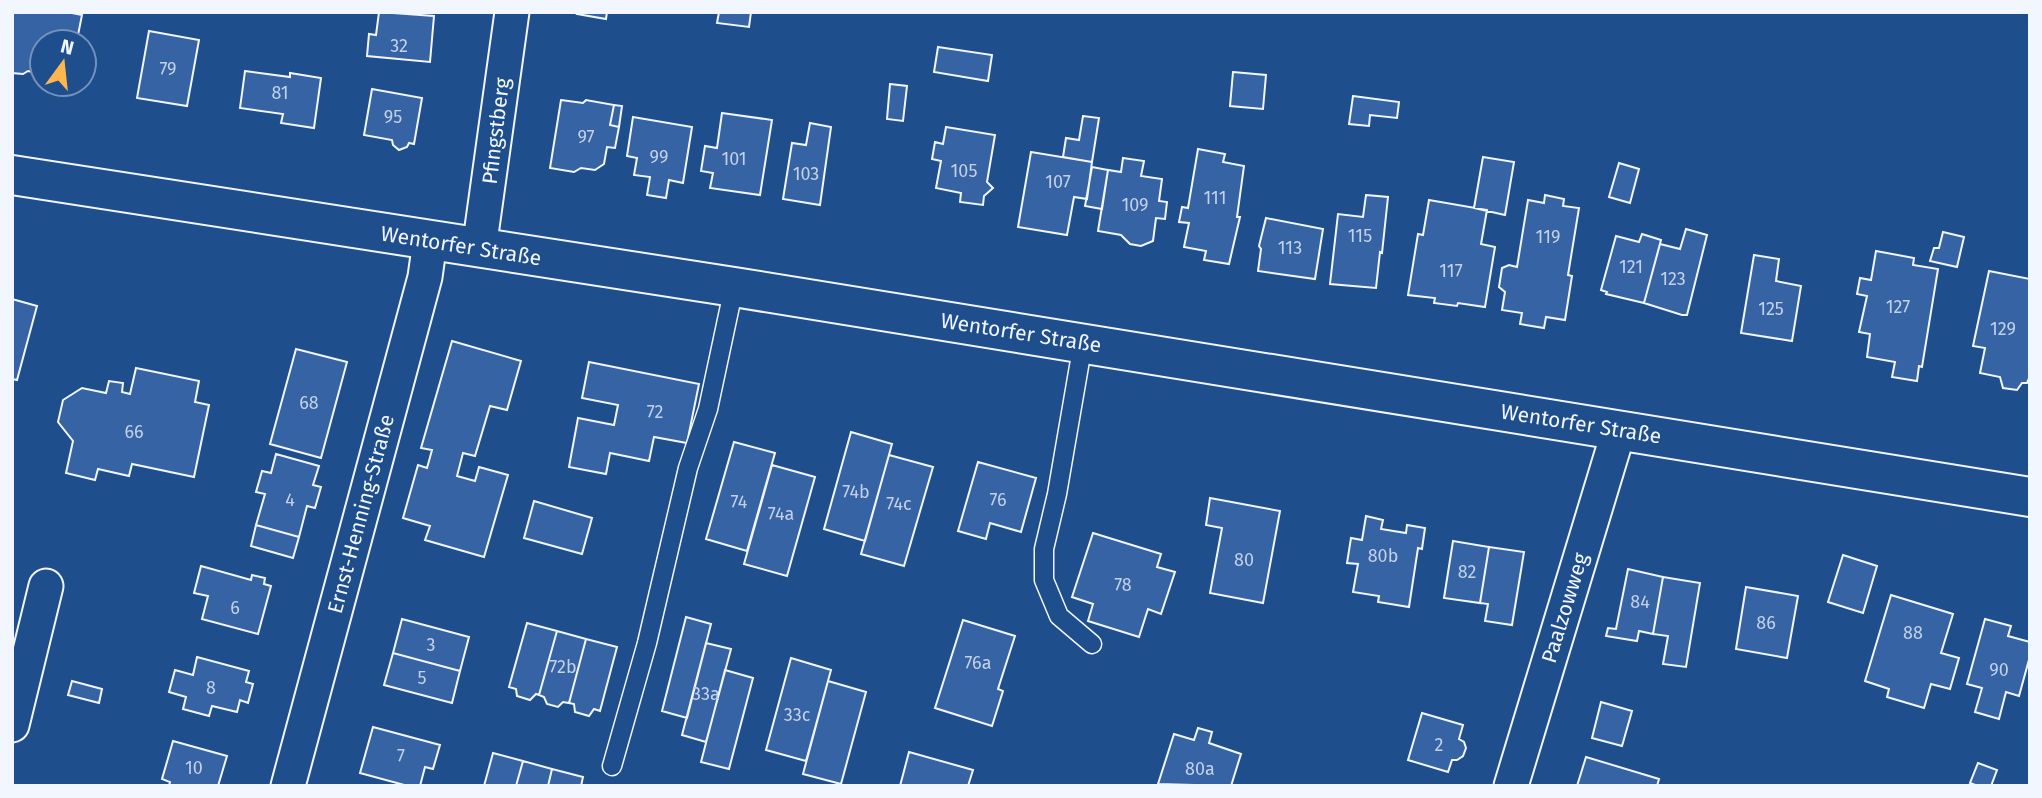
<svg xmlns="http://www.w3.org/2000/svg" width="2042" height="798" font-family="'Fira Sans',sans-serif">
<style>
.building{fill:#3563a3;stroke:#f2f6ff;stroke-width:2}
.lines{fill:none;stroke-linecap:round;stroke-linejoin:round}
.lane-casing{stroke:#f2f6ff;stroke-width:21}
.street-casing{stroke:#f2f6ff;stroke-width:37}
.primary-casing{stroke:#f2f6ff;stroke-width:42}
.lane{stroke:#1f4e8c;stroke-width:18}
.street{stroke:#1f4e8c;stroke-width:33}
.primary{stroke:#1f4e8c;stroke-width:38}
.labels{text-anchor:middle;stroke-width:5;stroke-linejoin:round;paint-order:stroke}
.number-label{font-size:18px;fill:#c3d1e8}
.street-label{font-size:21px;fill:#f2f6ff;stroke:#1f4e8c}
</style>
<rect width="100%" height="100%" fill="#1f4e8c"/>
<!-- building -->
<path class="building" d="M12,12h55l15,3 -4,20 7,5 -1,7v-5h-42v32l-14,-3 -5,3 -11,-1z
M379,12l55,4 -4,46 -63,-6 2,-22 7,1z
M578,12h29l-1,7 -29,-5z
M719,12h32l-2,15 -32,-4z
M149,31l50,9 -12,66 -50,-8z
M938,47l54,8 -4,26 -54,-9z
M245,71l45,6v-4l31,5 -7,50 -33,-5 2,-9 -43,-6z
M1233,72l33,3 -3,34 -33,-3z
M890,84l17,2 -4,35 -16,-2z
M372,89l50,9 -8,46 -5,-1 -2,4 -8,3 -6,-5 -1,-5 -28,-5z
M1353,96l46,6 -2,16 -27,-3 -1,11 -20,-2z
M561,100l22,3 3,-3 28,5 -4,20 9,2 -4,21 -8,-1 -3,17 -9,6 -14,-2 -7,4 -24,-4z
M614,105l8,1 -3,21 -9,-2z
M722,113l50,7 -12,75 -50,-7 3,-15 -12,-2 4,-25 12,2z
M1083,116l16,2 -7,44 -29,-5 3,-19 13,2z
M633,117l59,10 -9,56 -14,-3 -3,18 -19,-3 3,-18 -16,-2 3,-17 -10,-2z
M810,123l21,4 -11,78 -37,-6 9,-56 14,2z
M946,127l49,8 -8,47 6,6 -9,8 -1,9 -23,-3 1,-9 -25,-5 5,-27 -9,-2 3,-17 8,2z
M1198,149l27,5 -2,8 21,4 -7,51h3l-11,47 -25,-4 2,-9 -22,-4 5,-24 -10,-1 3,-15 6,1z
M1031,152l61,10 -5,37 -13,-2 -7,38 -49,-8z
M1483,157l31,5 -9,53 -31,-7z
M1123,158l21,3 -3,15 21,3 -3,22 8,1 -2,17 -9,-1 -3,23 -12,5 -11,-2 -9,-9 -23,-4 10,-61 13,2z
M1619,163l20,6 -9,34 -21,-6z
M1092,167l16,3 -6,39 -17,-3z
M1366,195l22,2 -6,56 -2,-1 -4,36 -46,-4 8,-70 25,3z
M1545,195l19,4 -1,7 16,2 -11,67 4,1 -7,44 -19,-3 -2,11 -24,-4 2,-11 -20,-3 3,-18 -6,-5 3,-19 7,-3 8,2 11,-67 16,3z
M1429,200l58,10 -6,34 14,3 -10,60 -27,-4 -1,3 -23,-3 1,-5 -27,-3 10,-61 5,1z
M1266,218l57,11 -8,50 -57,-8 3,-22 -2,-3z
M1686,229l21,6 -20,80h-5l-38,-12 16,-59 20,5z
M1943,232l21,5 -7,30 -27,-6 4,-13h5z
M1642,234l19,6 -17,63 -38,-9 1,-2 -6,-2 15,-54 23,6z
M1876,251l38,7 -1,7 25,4 -16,98 -3,-1 -2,15 -25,-4 3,-15 -28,-5 3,-23 -11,-2 8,-36 -10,-2 3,-16 11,2z
M1754,255l25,4 -3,22 25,5 -9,55 -51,-8z
M1989,271l41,8v97l-3,7h-5l-5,7 -14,-2 -3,-11 -20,-4 5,-25 -12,-2z
M12,299l25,7 -20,74 -5,-1z
M452,341l69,20 -14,49 -17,-4 -15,50 -12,-3 -6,23 18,5 4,-14 29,8 -24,82 -59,-17 5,-14 -27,-8 15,-53 9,3 5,-18 -11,-2z
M296,349l51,13 -26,96 -51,-14z
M589,362l110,22 -12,59 -33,-6 -5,24 -39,-8 -4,21 -37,-7 9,-49 36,7 4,-20 -36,-7z
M136,368l63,13 -4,21 14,3 -15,72 -62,-13 -3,12 -31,-7 -3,11 -29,-7 7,-32 -15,-19 5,-22 19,-12 24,5 3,-12 14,2 -1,9 8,2z
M851,432l41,12 -27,97 -41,-12z
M734,442l41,11 -28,98 -41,-12z
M276,454l43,12 -6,19 8,2 -6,21 -8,-2 -8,31 -43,-12 9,-31 -9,-2 6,-21 9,2z
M889,455l44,12 -29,99 -43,-12z
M978,462l58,16 -15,54 -31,-9 -4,16 -28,-8z
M772,465l43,12 -28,99 -43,-12z
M1210,498l70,13 -17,92 -53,-10 12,-65 -16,-3z
M534,501l58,17 -10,36 -58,-16z
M1366,516l17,4 -2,9 25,4 1,-8 18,3 -3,21 -4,-1 -9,59 -31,-5 1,-6 -26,-4 5,-28 -11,-1 4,-25 11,2z
M256,525l43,12 -6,21 -42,-12z
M1093,533l68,21 -4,13 18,5 -14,42 -13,-5 -9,28 -51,-16 5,-17 -21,-7z
M1453,541l36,6 -9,56 -36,-5z
M1489,547l35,5 -12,73 -27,-4 3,-17 -8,-1z
M1843,555l34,11 -14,47 -35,-11z
M201,566l50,14 1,-5 13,3 -1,6 7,2 -13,48 -56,-15 6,-23 -14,-3z
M1628,569l35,8 -10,57 -14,-3 -2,10 -31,-5 2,-8 8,1z
M1663,577l37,6 -14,84 -23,-3 5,-28 -15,-2z
M1746,587l52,9 -11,62 -51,-9z
M1891,595l62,19 -12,39 18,5 -9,31 -19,-5 -7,24 -37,-11 2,-8 -24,-8z
M686,617l25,7 -24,94 -25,-7z
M402,619l67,18 -9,34 -67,-18z
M1985,619l26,7 -3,10 22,6v14l-11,40 -13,-4 -7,27 -24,-7 7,-24 -15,-4z
M963,620l52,16 -17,53 5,2 -11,35 -57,-18z
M527,623l30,8 -18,64 -3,-1 -6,6 -13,-4 -1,-7 -7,-2z
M557,631l29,8 -17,64 -6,-1 -5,5 -11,-3 -3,-7 -5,-2z
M586,639l31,8 -17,64 -6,-2 -5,7 -14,-4 -1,-8 -5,-1z
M706,643l25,6 -25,93 -24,-7z
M393,653l67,18 -8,32 -68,-18z
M197,657l52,14 -3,11 7,2 -5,19 -8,-3 -3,12 -25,-6 -3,10 -26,-7 3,-12 -17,-5 6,-22 18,5z
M791,658l40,12 -25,91 -40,-11z
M725,670l28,8 -24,91 -28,-7z
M72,681l30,8 -3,14 -31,-8z
M828,681l38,11 -25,92 -38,-10z
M1601,702l31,9 -10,35 -30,-8z
M1422,713l41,12 -4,14 5,3 2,6 -3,8 -6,4h-5l-4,12 -40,-12z
M373,727l67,18 -7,24 -8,-2 -5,19h-12l-48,-13z
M1198,728l14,4 -3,11 32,11 -10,32 -73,-2 16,-50 20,6z
M173,741l54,15 -9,30h-49l1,-4 -8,-3z
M909,752l64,18 -5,16h-68z
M493,753l30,8 -7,25h-32z
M1586,757l73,22 -2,7h-80z
M523,761l29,8 -4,17h-32z
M1978,763l19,7 -6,16h-13l-8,-3z
M552,769l31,8 -2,9h-33z"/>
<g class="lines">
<defs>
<path id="lane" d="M1083,343l-26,151 -13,55v31l15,36 33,28
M612,766l35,-123 41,-175 20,-59 26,-122"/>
<path id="street" d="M479,249l33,-237
M12,725l34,-139
M288,786l137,-509 5,-36
M1511,786l108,-356"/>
<path id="primary" d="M12,175l722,112 1296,210"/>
</defs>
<!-- lane casing -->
<use href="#lane" class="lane-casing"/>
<!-- street casing -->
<use href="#street" class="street-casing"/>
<!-- primary casing -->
<use href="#primary" class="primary-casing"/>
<!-- lane -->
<use href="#lane" class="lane"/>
<!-- street -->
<use href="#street" class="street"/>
<!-- primary -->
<use href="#primary" class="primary"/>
</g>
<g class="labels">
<!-- number labels -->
<g class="number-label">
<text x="399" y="52">32</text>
<text x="168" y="75">79</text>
<text x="280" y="99">81</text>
<text x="393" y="123">95</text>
<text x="586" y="143">97</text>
<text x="659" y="163">99</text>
<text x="734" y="165">101</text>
<text x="964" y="177">105</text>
<text x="806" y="180">103</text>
<text x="1058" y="188">107</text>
<text x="1215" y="204">111</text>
<text x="1135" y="211">109</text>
<text x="1360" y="242">115</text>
<text x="1548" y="243">119</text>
<text x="1290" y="254">113</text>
<text x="1631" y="273">121</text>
<text x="1451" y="277">117</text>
<text x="1673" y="285">123</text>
<text x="1898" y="313">127</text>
<text x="1771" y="315">125</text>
<text x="2003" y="335">129</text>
<text x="309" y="409">68</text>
<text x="655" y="418">72</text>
<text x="134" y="438">66</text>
<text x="856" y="498">74b</text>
<text x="290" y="506">4</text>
<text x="998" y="506">76</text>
<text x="739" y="508">74</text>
<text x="899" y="510">74c</text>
<text x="781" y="520">74a</text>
<text x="1383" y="562">80b</text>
<text x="1244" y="566">80</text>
<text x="1467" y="578">82</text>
<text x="1123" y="591">78</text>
<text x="1640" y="608">84</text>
<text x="235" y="614">6</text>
<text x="1766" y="629">86</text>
<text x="1913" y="639">88</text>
<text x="431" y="651">3</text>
<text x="978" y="669">76a</text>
<text x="563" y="673">72b</text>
<text x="1999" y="676">90</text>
<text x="422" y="684">5</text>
<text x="211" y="694">8</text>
<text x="706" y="700">33a</text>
<text x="797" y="721">33c</text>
<text x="1439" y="751">2</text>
<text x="401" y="762">7</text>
<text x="194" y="774">10</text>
<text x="1200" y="775">80a</text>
</g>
<!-- street labels -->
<g class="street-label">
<text transform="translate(496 131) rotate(-83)" y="7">Pfingstberg</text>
<text transform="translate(461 246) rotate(9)" y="7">Wentorfer Straße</text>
<text transform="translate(1021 333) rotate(9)" y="7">Wentorfer Straße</text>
<text transform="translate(1581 424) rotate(9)" y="7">Wentorfer Straße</text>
<text transform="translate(361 514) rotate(-75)" y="7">Ernst-Henning-Straße</text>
<text transform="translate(1565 608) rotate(-73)" y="7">Paalzowweg</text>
</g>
</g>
<!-- border -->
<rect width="2042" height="798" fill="none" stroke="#f2f6ff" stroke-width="28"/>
<!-- north arrow -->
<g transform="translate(63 63) rotate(15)"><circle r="33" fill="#1f4e8c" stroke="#7391ba" stroke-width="2"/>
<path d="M0-5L12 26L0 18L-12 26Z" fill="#ffb74d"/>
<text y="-10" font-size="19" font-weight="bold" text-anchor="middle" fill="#f2f6ff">N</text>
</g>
</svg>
